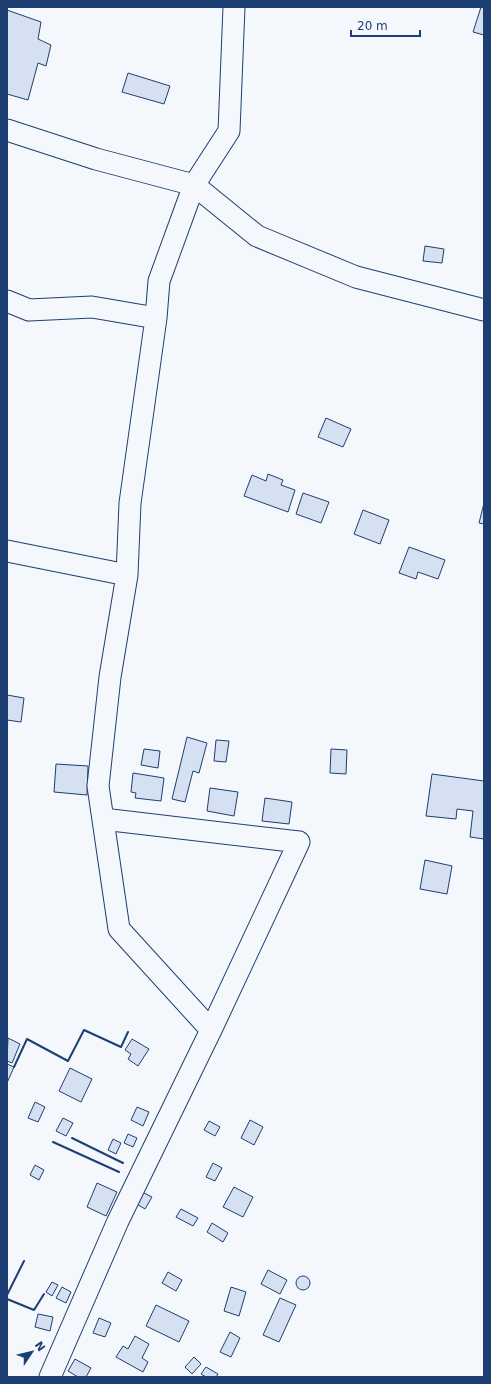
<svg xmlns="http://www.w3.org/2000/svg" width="491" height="1384" font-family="'DejaVu Sans',sans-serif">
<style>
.building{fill:#d5e0f0;stroke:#1d3f73}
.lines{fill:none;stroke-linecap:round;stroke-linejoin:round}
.street-casing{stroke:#1d3f73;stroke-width:23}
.street{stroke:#f4f7fb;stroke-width:21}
.wall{stroke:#1d3f73;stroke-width:2}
</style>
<rect width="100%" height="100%" fill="#f4f7fb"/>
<!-- building -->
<path class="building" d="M481,7l3,1v27l-11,-3z
M7,10l34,12 -3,17 13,6 -5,21 -8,-3 -10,37 -21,-6z
M128,73l42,13 -6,18 -42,-12z
M425,246l19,3 -2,14 -19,-2z
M326,418l25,11 -8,18 -25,-10z
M268,474l15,6 -2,5 14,5 -7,22 -44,-16 8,-21 14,6z
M303,493l26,9 -8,21 -25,-9z
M484,503v21l-5,-1z
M363,510l26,10 -9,24 -26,-10z
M409,547l36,13 -7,19 -20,-7 -2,7 -17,-6z
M7,695l17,3 -3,24 -14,-2z
M187,737l20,6 -8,30 -6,-2 -8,31 -13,-3z
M216,740l13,1 -3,21 -12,-1z
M144,749l16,2 -2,17 -17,-3z
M331,749l16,1 -1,24 -16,-1z
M56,764l32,2 -1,29 -33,-3z
M133,773l31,5 -3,23 -26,-3 1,-5 -5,-1z
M432,774l52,7v58l-14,-2 3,-26 -16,-2 -1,10 -30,-3z
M210,788l28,4 -4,24 -27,-5z
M265,798l27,4 -3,22 -27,-3z
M425,860l27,6 -5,28 -27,-5z
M8,1038l12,6 -8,19 -5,-2z
M132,1039l17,10 -11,17 -10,-7 3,-5 -6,-4z
M7,1064l7,3 -7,16z
M70,1068l22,11 -11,23 -22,-11z
M35,1102l10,5 -7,15 -10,-4z
M137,1107l12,5 -6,14 -12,-6z
M63,1118l10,5 -7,13 -10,-5z
M250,1120l13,7 -9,18 -13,-7z
M209,1121l11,6 -5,9 -11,-6z
M128,1134l9,4 -4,9 -9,-4z
M113,1139l8,4 -5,11 -8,-4z
M213,1163l9,5 -7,13 -9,-4z
M35,1165l9,5 -5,10 -9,-5z
M97,1183l20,9 -11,24 -19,-9z
M234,1187l19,10 -10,20 -20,-10z
M142,1192l10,5 -7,12 -10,-6z
M181,1209l17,9 -5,8 -17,-9z
M212,1223l16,10 -5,9 -16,-10z
M268,1270l19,10 -7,14 -19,-10z
M168,1272l14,8 -6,11 -14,-8z
M296 1283a7 7 0 1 1 14 0a7 7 0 1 1-14 0Z
M52,1282l6,3 -6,11 -6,-4z
M62,1287l9,5 -5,11 -10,-5z
M231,1287l15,5 -7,24 -15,-5z
M280,1298l16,7 -17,37 -16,-7z
M156,1305l33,16 -10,21 -33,-16z
M38,1314l15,3 -3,14 -15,-4z
M99,1318l12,5 -6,14 -12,-4z
M230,1332l10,6 -9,19 -11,-5z
M135,1336l14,8 -7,14 6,4 -5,10 -27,-15 7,-11 5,3z
M194,1357l7,7 -9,10 -7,-7z
M75,1359l16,9 -5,9h-8l-10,-6z
M206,1367l12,7 -2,3h-10l-5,-3z"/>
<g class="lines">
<defs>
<path id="street" d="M7,130l89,29 98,26 63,51 99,41 128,33
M7,301l22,9 63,-3 64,11
M7,551l120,24
M211,1030l-92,-101 -21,-143 12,-109 17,-102 3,-72 26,-185 3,-37 35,-96 35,-54 5,-124
M50,1377l68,-156 93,-191 88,-188 -196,-23"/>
</defs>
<!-- street casing -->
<use href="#street" class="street-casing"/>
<!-- street -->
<use href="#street" class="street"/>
<!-- wall -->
<path class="wall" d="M14,1067l13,-28 41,22 16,-31 37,17 7,-15
M72,1138l51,25
M53,1142l66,30
M7,1295l17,-34
M7,1299l27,11 10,-16"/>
</g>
<!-- border -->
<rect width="491" height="1384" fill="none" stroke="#1d3f73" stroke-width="16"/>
<!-- north arrow -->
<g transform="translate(32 1352) rotate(55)" stroke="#f4f7fb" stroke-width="3" paint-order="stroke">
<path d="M0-3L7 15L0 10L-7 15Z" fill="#1d3f73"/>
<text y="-6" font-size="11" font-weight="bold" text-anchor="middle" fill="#1d3f73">N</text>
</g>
<!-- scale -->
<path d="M351 30v6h69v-6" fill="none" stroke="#1d3f73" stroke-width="2"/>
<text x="357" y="30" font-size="12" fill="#1d3f73" stroke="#f4f7fb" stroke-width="3" paint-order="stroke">20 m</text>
</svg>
